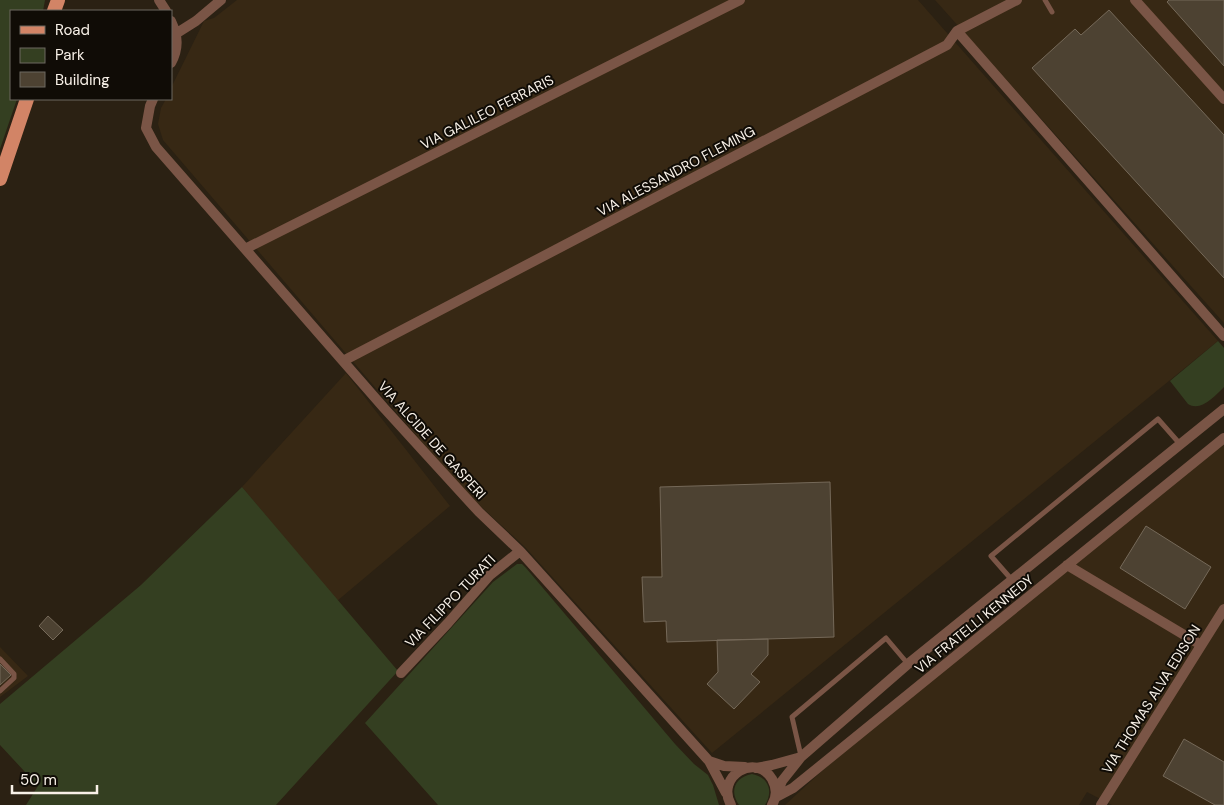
<svg xmlns="http://www.w3.org/2000/svg" width="1224" height="805" font-family="'DM Sans',sans-serif">
<style>
.built{fill:#372814}
.green{fill:#343f21}
.building{fill:#4d4232;stroke:#756959}
.lines{fill:none;stroke-linecap:round;stroke-linejoin:round}
.service{stroke:#7a5546;stroke-width:5}
.minor{stroke:#7a5546;stroke-width:10}
.primary{stroke:#d28466;stroke-width:14}
.labels{text-anchor:middle;stroke-width:4;stroke-linejoin:round;paint-order:stroke}
.street-label{font-size:14px;fill:#f8f1e8;stroke:#100c06}
</style>
<rect width="100%" height="100%" fill="#2b2113"/>
<!-- built -->
<path class="built" d="M237,0h681l300,341 -506,412 -187,-206 -51,-47 -34,-37 -277,-323 -5,-16 3,-16 5,-9h5v-11l33,-67 10,-3z
M935,0h289v323z
M346,373l104,133 -113,95 -95,-114z
M1224,443v362h-112l-25,-13 -8,13h-294l49,-45z
M0,647l28,29 -28,21z"/>
<!-- green -->
<path class="green" d="M0,0h45l-2,11h-32v88h6l-17,50z
M1218,341l6,7v39c-9,9 -23,25 -36,17l-18,-23z
M242,487l156,184 -122,134h-250l12,-19 -38,-41v-41l141,-119z
M517,564h5l4,4 149,176 19,20 14,11 5,10 6,20h-281l-73,-82 128,-141z
M752,774c16,3 22,17 13,31h-26c-10,-14 -4,-28 13,-31z"/>
<!-- building -->
<path class="building" d="M1169,0h55v66l-57,-64z
M1109,10l115,125v143l-192,-210 43,-39 6,6z
M830,482l4,155 -167,5 -1,-21 -22,1 -2,-45h20l-2,-90z
M1146,526l65,41 -26,42 -65,-41z
M48,616l15,14 -10,10 -14,-14z
M768,639v16l-17,19 9,8 -26,27 -27,-25 11,-12 -1,-32z
M0,664l11,11 -11,10z
M1184,739l40,23v43h-9l-52,-29z"/>
<g class="lines">
<!-- service -->
<path class="service" d="M1045,0l7,12
M1012,580l-21,-24 167,-137 22,25
M0,659l14,15v4l-14,13
M801,756l-9,-39 94,-79 22,26"/>
<!-- minor -->
<path class="minor" d="M159,0l7,11
M1135,0l89,99
M171,21c7,15 8,27 0,42
M957,31l267,305
M177,33l19,-12 25,-21
M153,99l-3,7 -4,22 10,19 228,261 95,104 41,39 189,210
M245,249l495,-249
M343,361l604,-316 10,-14 60,-31
M1067,565l134,80
M401,673l47,-50 42,-48 30,-24
M801,757l107,-93 316,-255
M756,768l16,-3 29,-8 -19,24 -5,12
M726,793l-17,-32 15,5 21,1
M776,797l17,-9 431,-350
M731,805c-16,-29 25,-53 41,-26 5,9 5,18 0,26
M1101,805l123,-196"/>
<!-- primary -->
<path class="primary" d="M54,11l4,-11
M0,179l27,-80"/>
</g>
<g class="labels">
<!-- street labels -->
<g class="street-label">
<text transform="translate(487 112) rotate(-27)" y="5">VIA GALILEO FERRARIS</text>
<text transform="translate(676 171) rotate(-28)" y="5">VIA ALESSANDRO FLEMING</text>
<text transform="translate(432 440) rotate(48)" y="5">VIA ALCIDE DE GASPERI</text>
<text transform="translate(450 601) rotate(-46)" y="5">VIA FILIPPO TURATI</text>
<text transform="translate(974 624) rotate(-39)" y="5">VIA FRATELLI KENNEDY</text>
<text transform="translate(1151 699) rotate(-58)" y="5">VIA THOMAS ALVA EDISON</text>
</g>
</g>
<!-- legend -->
<rect x="10" y="10" width="162" height="90" fill="#100c06" stroke="#6d6860"/>
<rect x="20" y="26" width="25" height="8" fill="#d28466" stroke="#6d6860"/>
<text x="55" y="35" font-size="15" fill="#f8f1e8">Road</text>
<rect x="20" y="48" width="25" height="15" fill="#343f21" stroke="#6d6860"/>
<text x="55" y="60" font-size="15" fill="#f8f1e8">Park</text>
<rect x="20" y="72" width="25" height="15" fill="#4d4232" stroke="#6d6860"/>
<text x="55" y="85" font-size="15" fill="#f8f1e8">Building</text>
<!-- scale -->
<path d="M12 785v8h85v-8" fill="none" stroke="#f8f1e8" stroke-width="2.5"/>
<text x="20" y="785" font-size="15" fill="#f8f1e8" stroke="#100c06" stroke-width="4" paint-order="stroke">50 m</text>
</svg>
